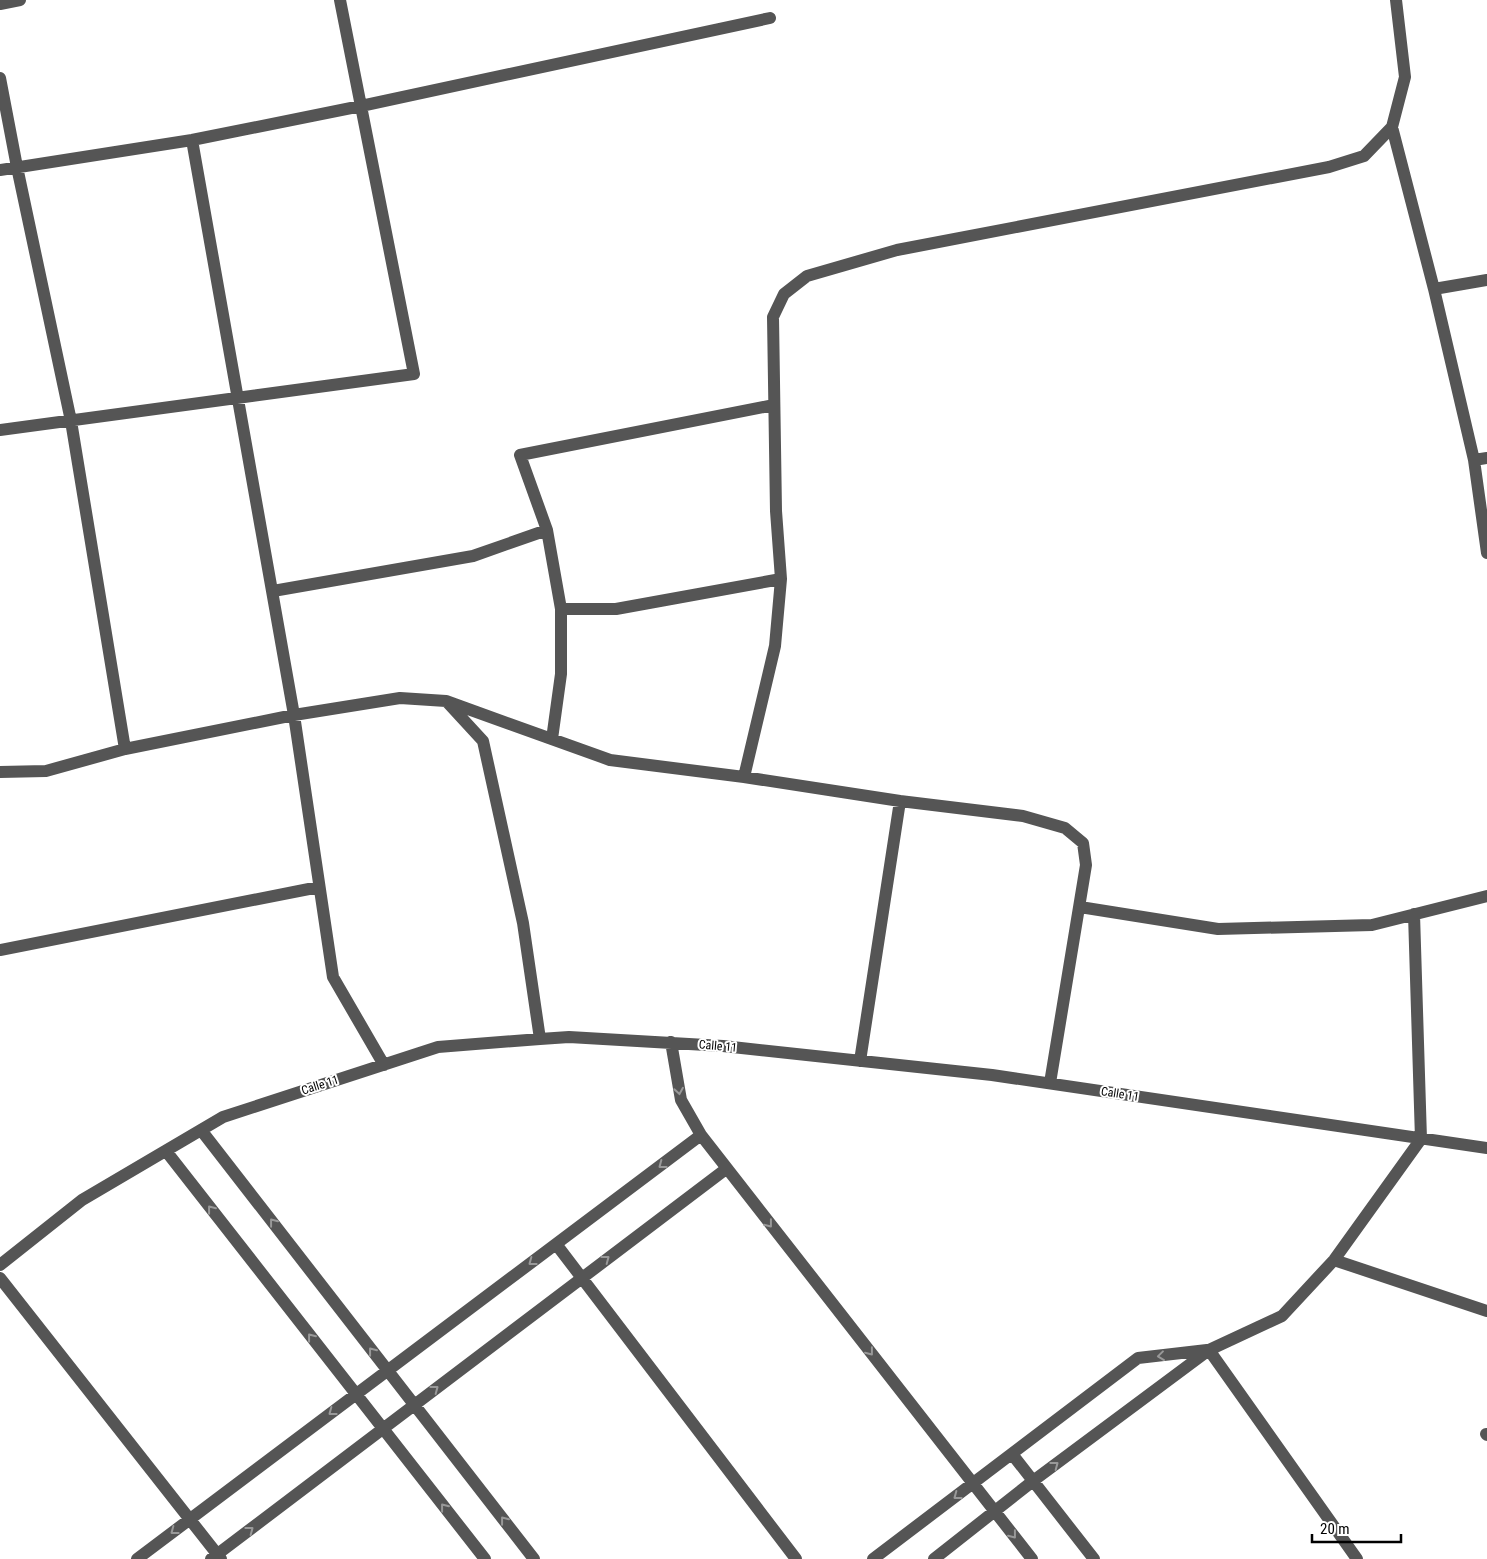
<svg xmlns="http://www.w3.org/2000/svg" width="1487" height="1559" font-family="'Roboto Condensed',sans-serif">
<style>
.lines{fill:none;stroke-linecap:round;stroke-linejoin:round}
.minor{stroke:#555;stroke-width:12}
.oneway{stroke:#999}
.labels{text-anchor:middle;stroke-width:4;stroke-linejoin:round;paint-order:stroke}
.street-label{font-size:12px;fill:#000;stroke:#fff}
</style>
<rect width="100%" height="100%" fill="#fff"/>
<g class="lines">
<!-- minor -->
<path class="minor" d="M0,4l20,-4
M0,78l17,89 54,254 54,328
M1392,127l13,-50 -9,-77
M192,140l102,575 39,262 51,88
M0,170l192,-30 169,-34 409,-88
M1434,289l53,-9
M0,430l414,-56 -74,-374
M1474,460l13,-2
M273,591l200,-35 74,-26
M561,609h55l165,-30
M448,703l35,38 40,182 17,116
M552,739l9,-65v-65l-14,-79 -27,-75 254,-50
M0,772l46,-1 79,-22 169,-34 106,-17 46,3 164,59 134,17 156,24 123,15 42,12 18,15 3,22 -36,218
M744,777l31,-131 6,-67 -5,-68 -3,-194 11,-23 23,-18 90,-26 432,-83 35,-11 28,-29 42,162 40,171 13,93
M1080,907l138,22 154,-4 115,-29
M0,950l319,-63
M671,1042l10,58 20,35 331,424
M860,1061l40,-260
M201,1130l333,429
M166,1151l319,408
M556,1244l240,315
M1334,1260l153,51
M0,1265l82,-65 141,-83 215,-70 102,-8 29,-2 154,9 269,29 495,73
M0,1278l221,281
M1209,1350l148,209
M1486,1434l1,1
M1012,1454l82,105
M137,1559l564,-424
M211,1559l515,-390
M873,1559l265,-201 69,-8
M934,1559l99,-78 176,-131 73,-34 52,-56 87,-121 -7,-225"/>
</g>
<!-- one-way arrows -->
<defs><path id="oneway-chevron" d="M-2-3.5L2.5 0L-2 3.5" fill="none" stroke-width="1.6" stroke-linecap="round" stroke-linejoin="round" transform="scale(1.25)"/></defs>
<g class="oneway">
<use href="#oneway-chevron" transform="translate(679 1091) rotate(81)"/>
<use href="#oneway-chevron" transform="translate(662 1165) rotate(143)"/>
<use href="#oneway-chevron" transform="translate(211 1209) rotate(-128)"/>
<use href="#oneway-chevron" transform="translate(273 1222) rotate(-128)"/>
<use href="#oneway-chevron" transform="translate(769 1224) rotate(52)"/>
<use href="#oneway-chevron" transform="translate(606 1259) rotate(-37)"/>
<use href="#oneway-chevron" transform="translate(532 1262) rotate(143)"/>
<use href="#oneway-chevron" transform="translate(311 1337) rotate(-128)"/>
<use href="#oneway-chevron" transform="translate(372 1351) rotate(-128)"/>
<use href="#oneway-chevron" transform="translate(870 1352) rotate(52)"/>
<use href="#oneway-chevron" transform="translate(1161 1356) rotate(173)"/>
<use href="#oneway-chevron" transform="translate(435 1389) rotate(-37)"/>
<use href="#oneway-chevron" transform="translate(332 1412) rotate(143)"/>
<use href="#oneway-chevron" transform="translate(1055 1465) rotate(-37)"/>
<use href="#oneway-chevron" transform="translate(957 1496) rotate(143)"/>
<use href="#oneway-chevron" transform="translate(444 1507) rotate(-128)"/>
<use href="#oneway-chevron" transform="translate(504 1520) rotate(-128)"/>
<use href="#oneway-chevron" transform="translate(250 1530) rotate(-37)"/>
<use href="#oneway-chevron" transform="translate(174 1531) rotate(143)"/>
<use href="#oneway-chevron" transform="translate(1013 1535) rotate(52)"/>
</g>
<g class="labels">
<!-- street labels -->
<g class="street-label">
<text transform="translate(718 1046) rotate(5)" y="4">Calle 11</text>
<text transform="translate(320 1085) rotate(-18)" y="4">Calle 11</text>
<text transform="translate(1120 1094) rotate(9)" y="4">Calle 11</text>
</g>
</g>
<!-- scale -->
<path d="M1312 1534v8h89v-8" fill="none" stroke="#000000" stroke-width="2.5"/>
<text x="1320" y="1534" font-size="15" fill="#000000" stroke="#ffffff" stroke-width="4" paint-order="stroke">20 m</text>
</svg>
